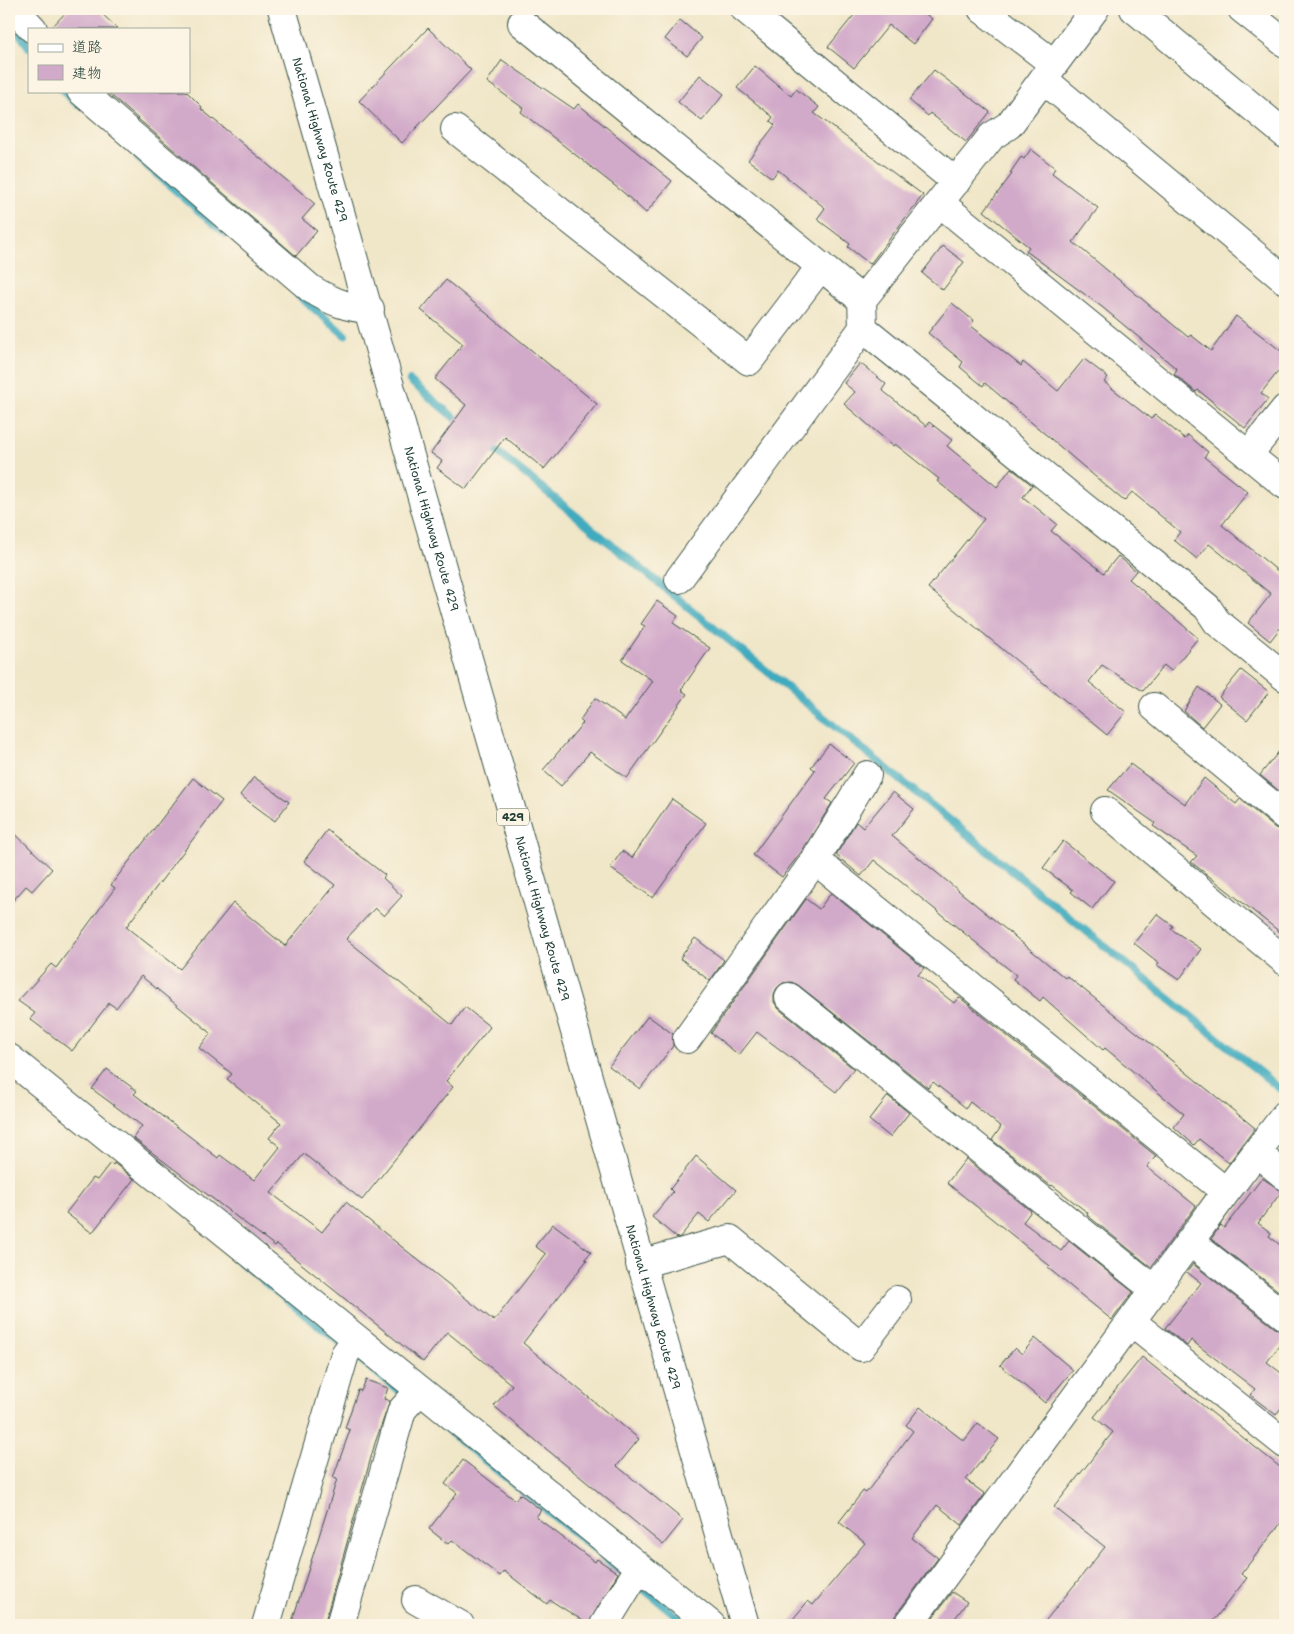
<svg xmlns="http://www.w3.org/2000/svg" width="1294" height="1634" font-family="'Shantell Sans','Klee One',sans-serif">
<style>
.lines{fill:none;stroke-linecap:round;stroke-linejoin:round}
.stream{stroke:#3fabbe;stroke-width:8}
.building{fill:#d1a9c9}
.minor-casing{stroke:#3e564a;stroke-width:30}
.trunk-casing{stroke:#3e564a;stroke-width:30}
.minor{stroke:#fff;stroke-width:28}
.trunk{stroke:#fff;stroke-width:28}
.labels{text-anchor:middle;stroke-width:4;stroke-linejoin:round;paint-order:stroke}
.shield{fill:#fcf5e5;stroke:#617469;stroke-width:1}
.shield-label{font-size:11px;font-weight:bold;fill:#1f3d34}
.street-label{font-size:12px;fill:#1f3d34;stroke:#fcf5e5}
</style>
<rect width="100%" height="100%" fill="#fcf5e5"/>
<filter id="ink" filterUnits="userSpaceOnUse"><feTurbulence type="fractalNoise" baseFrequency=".02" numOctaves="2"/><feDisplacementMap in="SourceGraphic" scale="10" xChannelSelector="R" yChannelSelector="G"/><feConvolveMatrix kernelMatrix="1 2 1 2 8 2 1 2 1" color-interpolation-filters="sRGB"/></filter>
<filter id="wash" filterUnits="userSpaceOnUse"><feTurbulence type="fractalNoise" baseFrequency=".0096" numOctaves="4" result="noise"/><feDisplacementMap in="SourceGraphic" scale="20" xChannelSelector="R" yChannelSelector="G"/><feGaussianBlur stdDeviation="1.12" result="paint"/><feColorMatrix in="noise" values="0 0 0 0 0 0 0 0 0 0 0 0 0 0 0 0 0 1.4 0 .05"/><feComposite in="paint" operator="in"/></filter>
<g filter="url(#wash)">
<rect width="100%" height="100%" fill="#f0e6c8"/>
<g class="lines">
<!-- stream -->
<path class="stream" d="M17,30l12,17
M63,91l14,13
M138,158l88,76
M299,296l46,39
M410,381l53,44
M488,444l797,649
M229,1253l459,372"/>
</g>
<g id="blocks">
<!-- building -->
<path class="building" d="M69,9h28l21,20h-68z
M859,9h60l13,10 -19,25 -24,-19 -35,43 -26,-21z
M680,20l22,18 -15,18 -22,-17z
M428,28l43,42 -69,73 -43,-42z
M502,60l72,49 4,-5 94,77 -26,32 -22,-20 -103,-81 2,-4 -36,-26z
M755,66l36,30 5,-7 23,18 -5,6 109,82 -53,69 -22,-17 2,-3 -33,-25 8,-11 -47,-38 -6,8 -24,-18 27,-35 -5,-4 3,-4 -36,-29z
M934,70l56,42 -24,30 -36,-29 -2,3 -19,-16z
M700,75l24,19 -22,27 -24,-19z
M106,91h80l16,16 -1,2 114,95 -13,15 15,12 -21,25z
M1031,149l24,19 -3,5 46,35 -25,34 115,95 3,-2 20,16 25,-35 49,38v9l-24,30 7,6 -23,29 -47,-38 -2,2 -22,-18 3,-5 -75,-62 -76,-56 3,-4 -45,-36 28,-37 -2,-1 11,-16 3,2z
M943,246l21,16 -21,28 -21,-17z
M446,280l151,124 -53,65 -39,-32 -39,52 -29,-21 5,-7 -11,-8 35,-48 -31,-26 28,-35 -42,-34z
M952,303l22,18 -4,4 51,41 2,-4 35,29 26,-32 24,18 -4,5 47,37 4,-5 30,25 3,-4 20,17 -4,5 44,35 -26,33 63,52v45l-15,19 -22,-18 23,-29 -62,-50 -12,15 -23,-19 6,-8 -48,-40 -8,9 -139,-118 -2,3 -23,-19 3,-5 -35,-29z
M860,363l26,21 -4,6 44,36 3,-4 23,18 -5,6 50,41 14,-19 21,17 -9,12 34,27 -6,7 53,42 14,-17 18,15 -7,8 69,59 -27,33 -7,-6 -21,26 -41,-26 -13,17 37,30 -19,23 -179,-147 56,-69 -47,-38 2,-2 -44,-35 -2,2 -49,-42 11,-12 -11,-9z
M657,601l21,15 -5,7 37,25 -29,42 6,4 -60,84 -37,-26 -29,34 -18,-16 40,-47 -3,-3 15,-22 30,22 28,-39 -31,-21 23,-34 -4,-2z
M1241,670l28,22 -22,28 -28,-23z
M1199,687l21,17 -18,23 -18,-16z
M829,744l25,19 -28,36 6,4 -30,48 -20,26 -29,-22 62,-85 -4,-3z
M1285,744v52l-25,-21z
M1130,764l55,40 19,-26 32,26 4,-5 35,29 10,3v105l-94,-74 6,-6 -44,-30 2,-3 -47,-33z
M254,777l35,25 -14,19 -35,-26z
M193,778l29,23 -96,126 54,42 53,-66 52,43 50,-61 -31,-24 23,-31 58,45 -2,3 19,18 -18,20 -9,-8 -29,31 106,86 13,-18 25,20 -44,54 7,6 -91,113 -58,-46 -33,39 51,39 24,-30 148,119 52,-67 -11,-8 18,-22 38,28 -6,7 2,1 -64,83 116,96 -22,27 66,54 -20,25 -169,-139 18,-21 -65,-53 -24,30 -146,-118 -2,2 -142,-108 9,-12 -50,-37 15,-20 30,22 -3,3 84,64 2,-3 34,25 26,-33 -11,-9 12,-15 -54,-44 5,-5 -33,-26 12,-15 -70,-57 -25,32 -7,-5 -37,48 -42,-32 5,-6 -17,-12 33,-37 5,4 59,-80 -4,-3z
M893,792l21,17 -22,27 173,142 2,-2 188,152 -26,35 -30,-24 -5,6 -20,-18 10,-13 -79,-66 -2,2 -60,-53 -3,4 -27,-22 3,-4 -142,-115 -13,16 -25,-21 20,-33 7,6z
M672,799l34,24 -53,75 -43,-30 12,-17 10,7z
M9,828l43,41 -20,22 -6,-5 -17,19z
M1063,841l51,40 -22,28 -21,-17 2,-2 -30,-22z
M831,893l93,75 -6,7 36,28 5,-6 197,159 -9,11 49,39 -45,61 -64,-52 1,-2 -36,-28 -1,1 -59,-46 9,-13 -31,-25 -4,6 -33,-26 -5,6 -130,-103 -7,-3 -8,1 -6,5 -3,6v8l5,7 75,60 -18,23 -79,-60 -18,23 -28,-22 95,-134 13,10z
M1157,914l16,12 -2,3 30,20 -22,31 -22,-15 2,-2 -25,-20z
M695,938l29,22 -14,21 -30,-23z
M648,1016l25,18v12l-33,43 -31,-23z
M888,1096l21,17 -19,24 -21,-17z
M696,1156l40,34 -27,32 -10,-8 -19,23 -3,1 -25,-21 21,-25 -3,-3z
M966,1159l65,52 -8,11 38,29 8,-10 64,51 -21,28 -64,-52 2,-2 -39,-32 -64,-51z
M110,1163l3,2 1,-2 20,16 -42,54 -26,-20 27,-35 4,2z
M1262,1178l20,13 -24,32 13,10 -2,3 16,13v47l-74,-57 10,-14 3,3z
M1193,1264l82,64 10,3v7l-18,24 18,14v26l-9,13 -26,-20 5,-6 -64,-49 -4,6 -22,-18 36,-45 -14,-11z
M1035,1338l38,32 -28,33 -45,-38 15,-17 7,6z
M1142,1357l143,114v47l-44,56 6,4 -37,47h-168l63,-78 -51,-40 59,-75 -19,-15z
M366,1380l22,8 -4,11 6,2 -15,42 -50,178 -1,4h-33l46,-146 -4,-1 17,-48 -5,-2 13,-38 3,1z
M920,1407l44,34 14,-18 21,16 -33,41 19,14 -23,31 -25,-20 -25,33 26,20 -43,58 -2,9h-105l20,-24 5,4 52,-62 -26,-21 24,-31 3,2 47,-62 -7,-6z
M463,1460l52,40 5,-6 21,16 -5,7 59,45 2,-3 21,14 -30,51 -38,-24 -3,4 -43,-33 -4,5 -48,-36 -4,4 -19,-15 28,-36 -12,-9z
M952,1592l15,10 -17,23h-23z"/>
</g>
</g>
<g filter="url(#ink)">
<use href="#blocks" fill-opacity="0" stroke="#3e564a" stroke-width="1"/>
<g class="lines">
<defs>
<path id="minor" d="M10,9l9,5 14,15
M745,9l211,173
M982,9l72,55
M1134,9l151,125
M1242,9l43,34
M522,23l340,277
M1043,79l242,201
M81,91l230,198c20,12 36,19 59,20
M455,129l294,232 72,-95
M940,203l345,282
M863,328l344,279 10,15 68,55
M1248,455l37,-46
M679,579l184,-251 -1,-28 130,-164 17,-11 86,-116
M1154,707l131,109
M1105,811l180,150
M815,860l411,332
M789,997l366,293
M687,1039l128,-179 52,-85
M9,1058l702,567
M1257,1153l28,23
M1190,1242l95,74
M640,1264l90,-25 131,108 36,-47
M1132,1322l153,122
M416,1600l44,25
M266,1625l79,-271 11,-15
M340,1625l62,-215 18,-20
M604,1625l35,-57
M908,1625l318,-433 59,-77"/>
<g id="trunk">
<path id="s1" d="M282,9c157,538 306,1078 463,1616"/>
</g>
</defs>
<!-- minor casing -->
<use href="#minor" class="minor-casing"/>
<!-- trunk casing -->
<use href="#trunk" class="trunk-casing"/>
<!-- minor -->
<use href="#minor" class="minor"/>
<!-- trunk -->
<use href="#trunk" class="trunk"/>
</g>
</g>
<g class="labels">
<!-- shield labels -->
<rect class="shield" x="497" y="808.5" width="32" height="17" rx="4"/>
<g class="shield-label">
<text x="513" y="821">429</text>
</g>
<!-- street labels -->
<g class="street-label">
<text dy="4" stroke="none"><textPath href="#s1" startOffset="136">National Highway Route 429</textPath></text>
<text dy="4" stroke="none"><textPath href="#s1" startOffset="541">National Highway Route 429</textPath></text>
<text dy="4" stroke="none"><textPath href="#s1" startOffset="946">National Highway Route 429</textPath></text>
<text dy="4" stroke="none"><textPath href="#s1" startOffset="1350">National Highway Route 429</textPath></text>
</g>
</g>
<!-- margin -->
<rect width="1294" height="1634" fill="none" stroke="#fcf5e5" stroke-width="30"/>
<!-- legend -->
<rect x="28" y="28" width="162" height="65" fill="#fcf5e5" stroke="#a4ab9e"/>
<rect x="38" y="44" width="25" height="8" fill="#ffffff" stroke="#a4ab9e"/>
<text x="72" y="52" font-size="15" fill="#1f3d34">道路</text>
<rect x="38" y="65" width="25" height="15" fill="#d1a9c9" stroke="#a4ab9e"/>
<text x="72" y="78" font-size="15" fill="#1f3d34">建物</text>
</svg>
